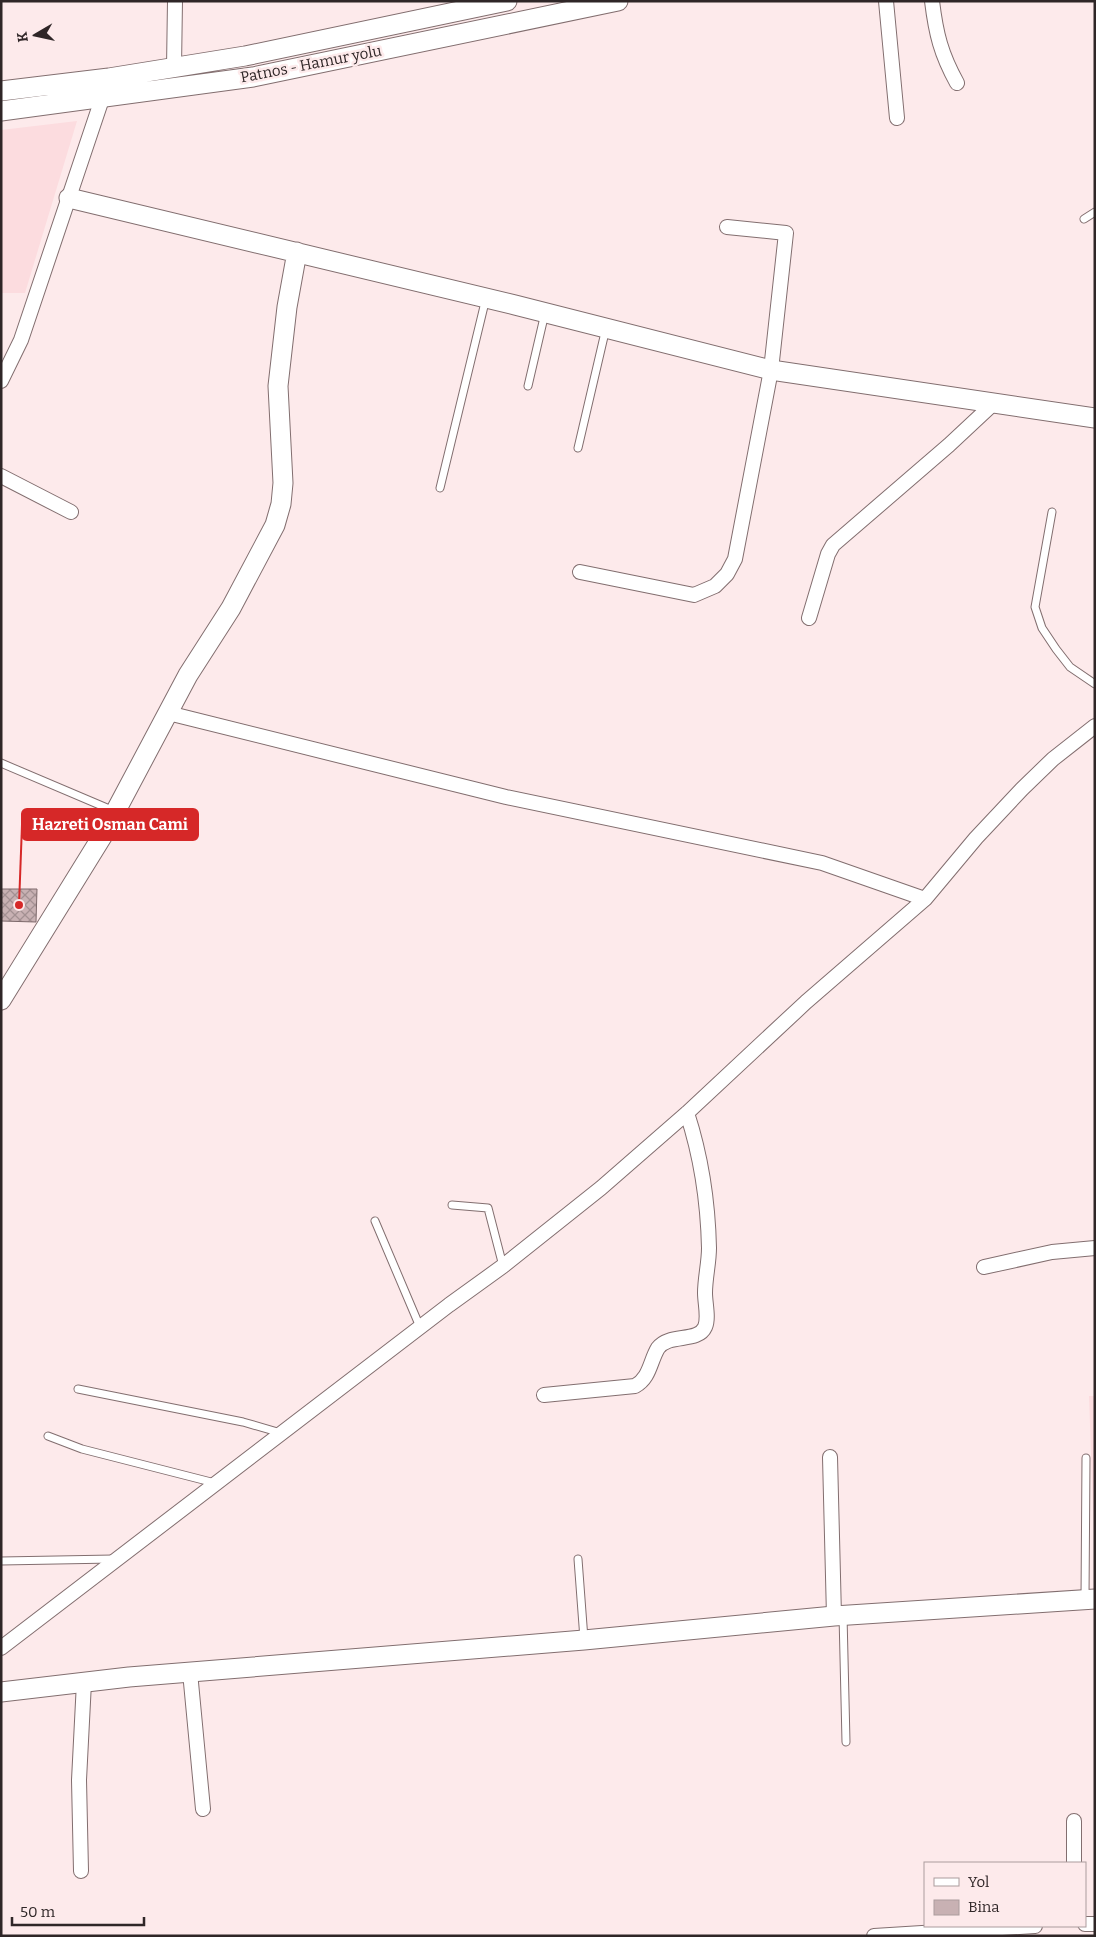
<svg xmlns="http://www.w3.org/2000/svg" width="1096" height="1937" font-family="Bitter,serif">
<style>
.built{fill:#fcdcdf}
.building{fill:url(#building-cross-hatch);stroke:#7e6a6c}
.lines{fill:none;stroke-linecap:round;stroke-linejoin:round}
.lane-casing{stroke:#826e6f;stroke-width:9}
.street-casing{stroke:#826e6f;stroke-width:16}
.secondary-casing{stroke:#826e6f;stroke-width:21}
.lane{stroke:#fff;stroke-width:7}
.street{stroke:#fff;stroke-width:14}
.secondary{stroke:#fff;stroke-width:19}
.labels{text-anchor:middle;stroke-width:5;stroke-linejoin:round;paint-order:stroke}
.street-label{font-size:15px;fill:#2f2627;stroke:#fdeaeb}
.leader{fill:none;stroke:#d62828;stroke-width:2}
.callout-dot{fill:#d62828;stroke:#fdeaeb;stroke-width:2}
.callout{fill:#d62828;stroke:#d62828;stroke-width:2}
.callout-label{font-size:16px;text-anchor:middle;font-weight:bold;fill:#fff}
</style>
<defs>
<pattern id="building-cross-hatch" width="8" height="8" patternUnits="userSpaceOnUse" patternTransform="scale(1.25)"><rect width="8" height="8" fill="#c8b1b3"/><path d="M0 0l8 8M0 8l8-8" fill="none" stroke="#a39092"/></pattern>
</defs>
<rect width="100%" height="100%" fill="#fdeaeb"/>
<!-- built -->
<path class="built" d="M77,121l-52,172h-24v-163z
M1089,1396h6v173z"/>
<!-- building -->
<path class="building" d="M1,889h36l-1,33 -35,-1z"/>
<g class="lines">
<defs>
<path id="lane" d="M1084,219l11,-7
M528,386l17,-73
M578,448l28,-120
M440,488l46,-190
M1052,512l-17,95 7,21 14,21 14,18 25,17
M1,763l113,48
M452,1205l36,3 15,58
M375,1221l45,106
M78,1389l165,33 38,11
M48,1436l34,13 133,34
M578,1559l6,80
M1,1561l112,-2
M1085,1599l1,-141
M843,1615l3,127"/>
<path id="street" d="M886,1l11,117
M932,1c4,33 9,53 25,82
M174,67l1,-66
M1,381l20,-41 84,-250
M1,476l70,36
M580,572l114,23 21,-9 12,-12 8,-15 36,-189 15,-137 -59,-6
M809,618l19,-64 5,-9 116,-100 45,-42
M168,713l338,84 316,66 103,36
M984,1267l68,-15 43,-4
M544,1395l91,-9c15,-8 15,-25 23,-38 11,-15 40,-5 47,-21 4,-9 0,-24 0,-34 0,-15 4,-30 4,-45 -1,-45 -8,-92 -22,-135
M830,1457l4,159
M1,1648l448,-343 54,-39 98,-78 86,-75 119,-111 119,-103 51,-61 46,-49 31,-30 42,-33
M190,1672l13,137
M1074,1863v-42
M81,1871l-2,-91 5,-98
M1085,1924h10
M874,1936l161,-10"/>
<path id="secondary" d="M1,91l108,-13 136,-22 262,-55
M1,111l252,-34 365,-76
M69,198l446,107 256,65 324,48
M1,1000l102,-165 85,-160 43,-67 44,-83 6,-21 2,-21 -5,-97 9,-79 10,-55
M1,1692l128,-15 455,-37 250,-24 261,-17"/>
</defs>
<!-- lane casing -->
<use href="#lane" class="lane-casing"/>
<!-- street casing -->
<use href="#street" class="street-casing"/>
<!-- secondary casing -->
<use href="#secondary" class="secondary-casing"/>
<!-- lane -->
<use href="#lane" class="lane"/>
<!-- street -->
<use href="#street" class="street"/>
<!-- secondary -->
<use href="#secondary" class="secondary"/>
</g>
<g class="labels">
<!-- street labels -->
<g class="street-label">
<text transform="translate(311 64) rotate(-11)" y="5">Patnos - Hamur yolu</text>
</g>
</g>
<!-- callouts -->
<path class="leader" d="M19 905L22 825"/>
<circle class="callout-dot" cx="19" cy="905" r="5"/>
<rect class="callout" x="22" y="809" width="176" height="31" rx="5"/>
<g class="callout-label">
<text x="110" y="830">Hazreti Osman Cami</text>
</g>
<!-- border -->
<rect width="1096" height="1937" fill="none" stroke="#2f2627" stroke-width="5"/>
<!-- legend -->
<rect x="924" y="1862" width="162" height="65" fill="#fdeaeb" stroke="#ab9c9d"/>
<rect x="934" y="1878" width="25" height="8" fill="#ffffff" stroke="#ab9c9d"/>
<text x="968" y="1887" font-size="15" fill="#2f2627">Yol</text>
<rect x="934" y="1900" width="25" height="15" fill="#c8b1b3" stroke="#ab9c9d"/>
<text x="968" y="1912" font-size="15" fill="#2f2627">Bina</text>
<!-- north arrow -->
<g transform="translate(35 35) rotate(261)" stroke="#fdeaeb" stroke-width="4" paint-order="stroke">
<path d="M0-4L9 19L0 12L-9 19Z" fill="#2f2627"/>
<text y="-8" font-size="14" font-weight="bold" text-anchor="middle" fill="#2f2627">K</text>
</g>
<!-- scale -->
<path d="M12 1917v8h132v-8" fill="none" stroke="#2f2627" stroke-width="2.5"/>
<text x="20" y="1917" font-size="15" fill="#2f2627" stroke="#fdeaeb" stroke-width="4" paint-order="stroke">50 m</text>
</svg>
